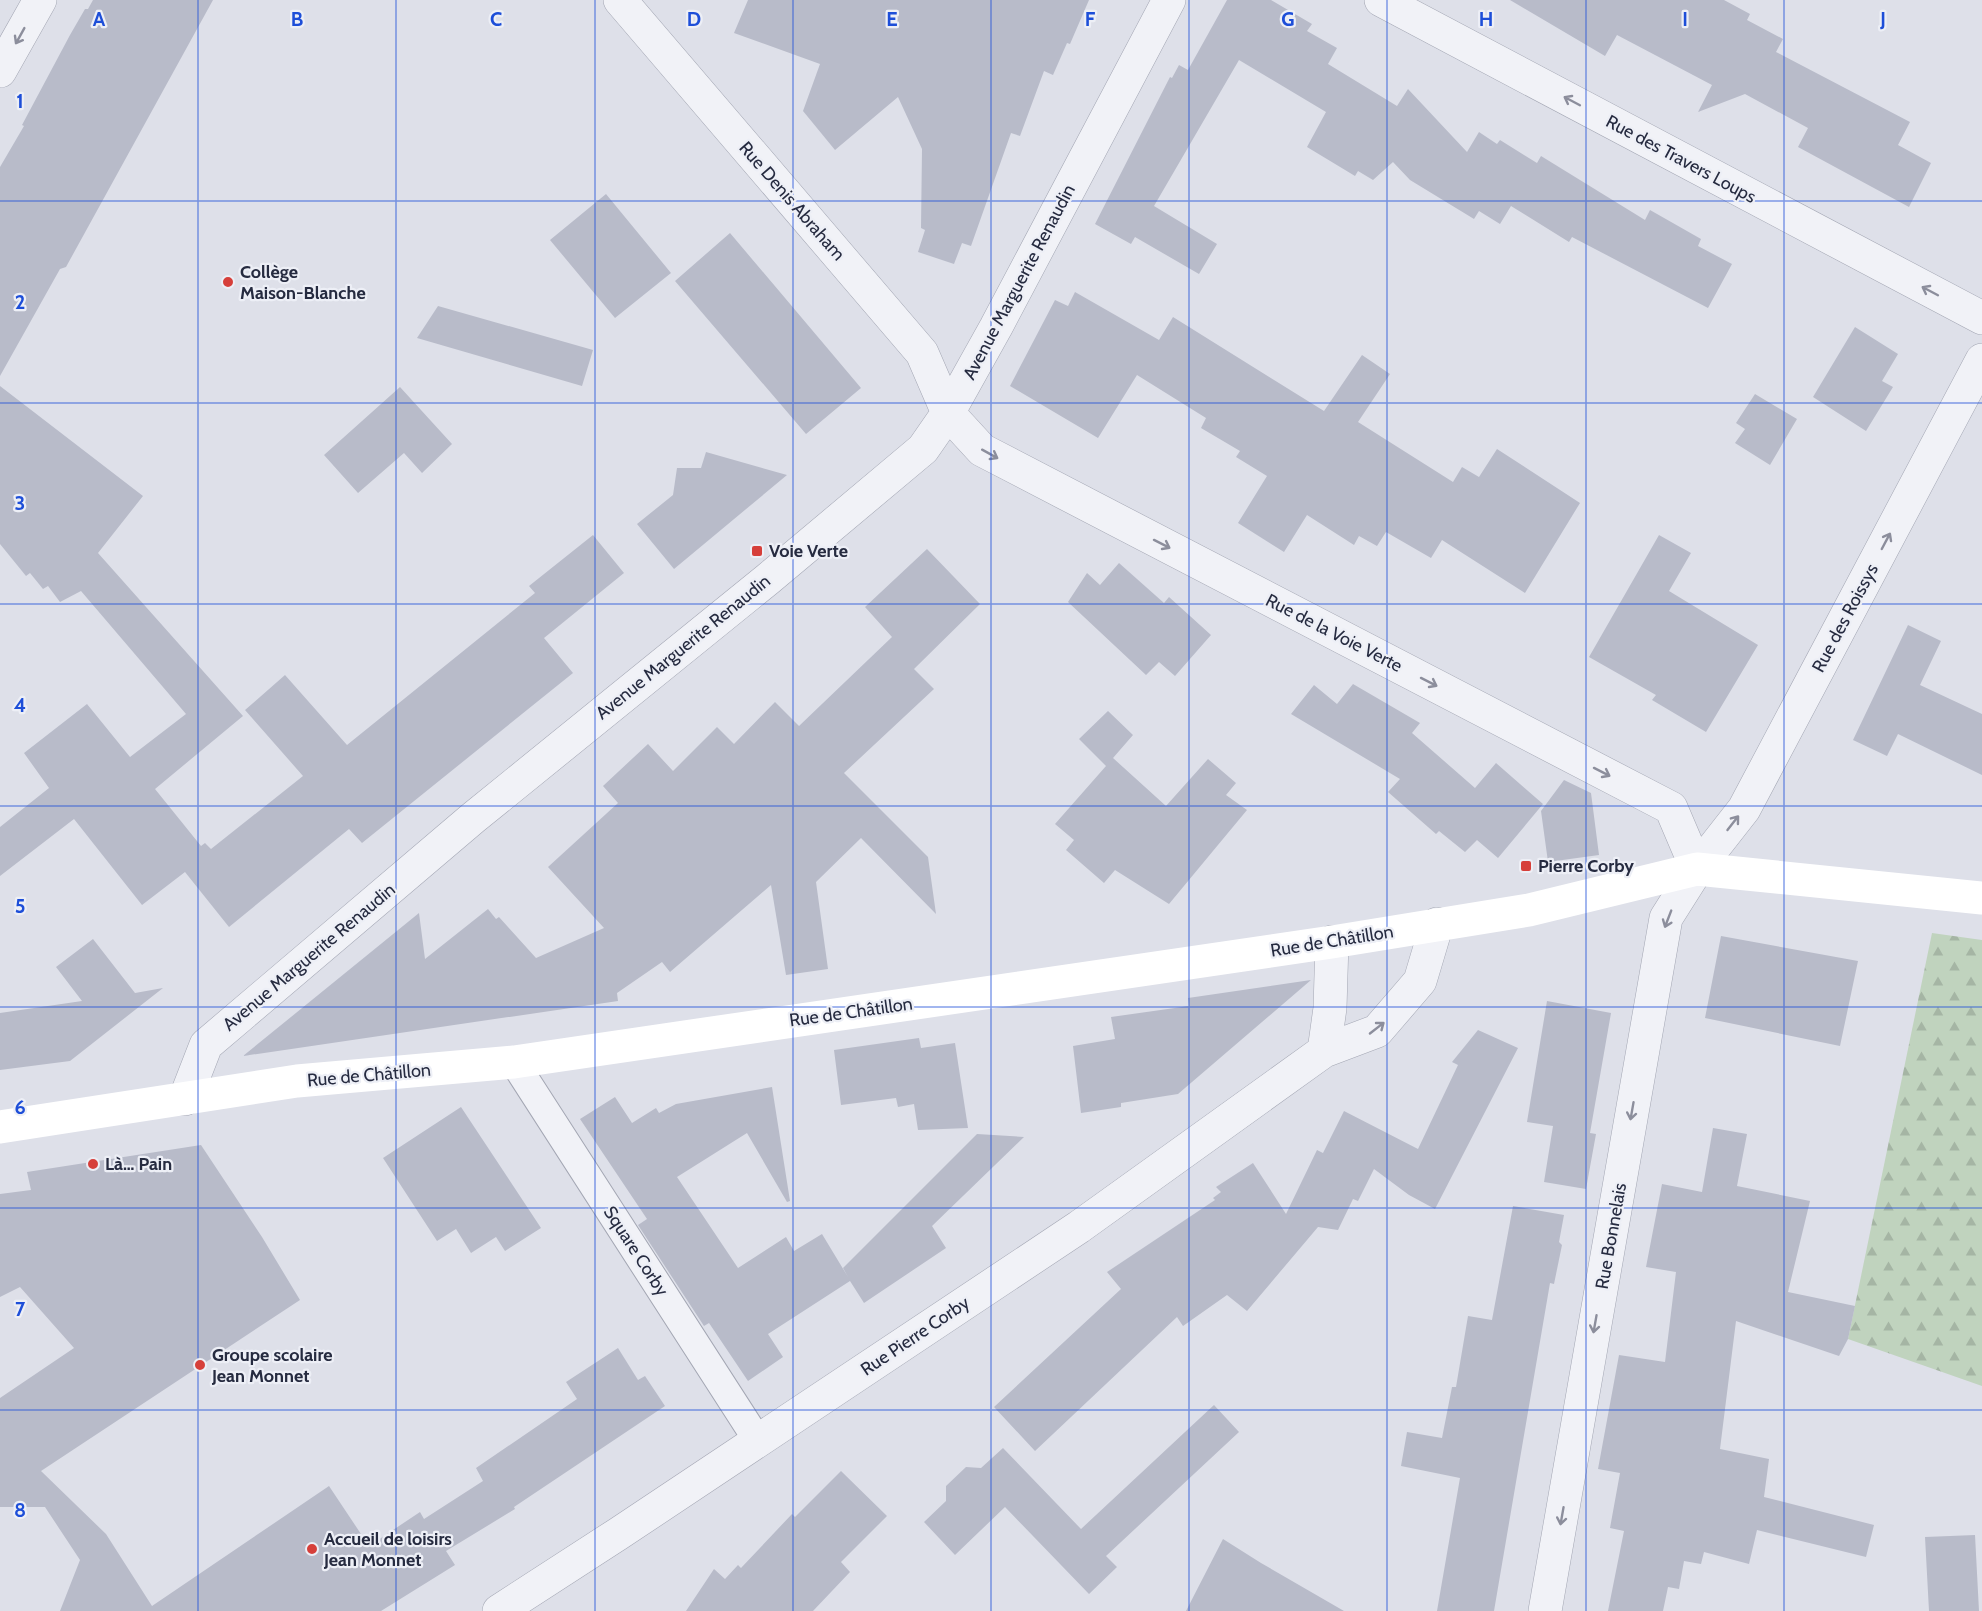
<svg xmlns="http://www.w3.org/2000/svg" width="1982" height="1611" font-family="Cabin,sans-serif">
<style>
.forest{fill:url(#forest-firs)}
.building{fill:#b8bbc9}
.lines{fill:none;stroke-linecap:round;stroke-linejoin:round}
.pedestrian-casing{stroke:#a3a6b3;stroke-width:30}
.minor-casing{stroke:#a3a6b3;stroke-width:34}
.pedestrian{stroke:#f1f2f7;stroke-width:28}
.minor{stroke:#f1f2f7;stroke-width:33}
.secondary{stroke:#fff;stroke-width:33}
.oneway{stroke:#8c8e9c}
.grid{fill:none;stroke:#1d4ed8;stroke-width:1.5;stroke-opacity:0.55}
.poi-dot{fill:#d63f3a;stroke:#edeff6;stroke-width:2}
.labels{text-anchor:middle;stroke-width:4.5;stroke-linejoin:round;paint-order:stroke}
.street-label{font-size:18px;fill:#262b40;stroke:#edeff6}
.poi-label{font-size:18px;font-weight:bold;fill:#262b40;stroke:#edeff6;text-anchor:start}
.grid-label{font-size:20px;text-anchor:middle;font-weight:bold;fill:#1d4ed8;stroke:#edeff6;stroke-width:4.5;stroke-linejoin:round;paint-order:stroke}
</style>
<defs>
<pattern id="forest-firs" width="22" height="20" patternUnits="userSpaceOnUse" patternTransform="scale(1.5)"><rect width="22" height="20" fill="#c0d3be"/><path d="M5 1l3.5 6h-7zM16 11l3.5 6h-7z" fill="#a5b5a4"/></pattern>
</defs>
<rect width="100%" height="100%" fill="#dee0e9"/>
<!-- forest -->
<path class="forest" d="M1932,933l50,7v446l-134,-47z"/>
<!-- building -->
<path class="building" d="M93,0h120l-147,267 -6,2 -60,107v-209l24,-41 -2,-1 48,-90 15,-26h3z
M748,0h341l-19,44 -3,-1 -14,32 -9,-4 -24,65 -9,-3 -40,113 -9,-3 -8,21 -36,-12 7,-22 -4,-2 1,-79 -24,-52 -63,53 -32,-39 17,-47 -86,-31z
M1227,0h44l41,24 -5,7 30,17 -9,16 69,42 11,-17 59,63 12,-20 18,12 3,-4 37,23 4,-7 104,64 5,-10 51,29 -3,7 34,18 -24,44 -136,-71 -3,5 -58,-36 -11,18 -21,-13 -5,8 -64,-39 -17,-18 -20,18 -15,-9 -3,5 -48,-29 19,-35 -87,-52 -85,146 63,38 -18,30 -64,-37 -4,7 -36,-20 75,-147 2,1 7,-13 9,5z
M1510,0h214l26,14 -3,6 36,19 -7,13 134,70 -12,23 33,18 -22,44 -111,-60 10,-19 -63,-34 -47,18 14,-27 -95,-50 -12,21z
M606,194l65,79 -56,45 -65,-78z
M730,233l131,155 -55,46 -131,-153z
M1075,292l84,48 14,-23 151,94 38,-56 28,19 -32,48 95,60 9,-15 17,10 18,-28 83,54 -55,90 -83,-53 -11,18 -45,-26 -9,14 -18,-10 -5,9 -47,-30 -23,37 -46,-29 29,-47 -31,-19 4,-6 -39,-23 5,-10 -69,-43 -39,63 -88,-52 45,-86 13,6z
M438,306l155,44 -11,36 -165,-48z
M1855,327l43,27 -16,27 11,6 -27,44 -53,-34z
M0,386l143,110 -45,57 145,163 -88,73 46,57 4,-3 6,6 92,-73 -58,-66 40,-35 62,70 188,-152 -6,-7 64,-51 31,38 -80,65 29,35 -211,170 -13,-14 -120,98 -44,-55 -43,33 -68,-86 -74,57v-49l49,-39 -25,-35 63,-49 43,53 56,-43 -105,-123 -21,11 -12,-16 -5,3 -13,-16 -4,3 -26,-32z
M400,387l52,57 -30,29 -18,-20 -46,40 -34,-38z
M1755,394l42,25 -27,46 -35,-22 10,-14 -9,-6z
M706,452l81,23 -113,94 -37,-45 36,-29 4,-27h24z
M1659,535l32,18 -22,38 89,54 -52,87 -54,-32 4,-5 -67,-38z
M927,549l53,55 -66,65 20,20 -90,84 84,84 8,57 -75,-76 -45,44 12,87 -42,6 -15,-90 -101,87 -8,-10 -45,31 1,8 -375,55 176,-143 6,46 63,-50 8,10 3,-2 37,41 68,-30 -56,-61 70,-64 -15,-17 45,-42 25,27 44,-44 17,17 41,-42 24,24 93,-89 -27,-30z
M1119,563l45,40 5,-6 42,38 -36,41 -16,-14 -13,13 -78,-73 19,-29 13,12z
M1908,625l33,16 -21,44 62,29v61l-84,-41 -11,22 -34,-16z
M1353,684l67,39 -8,10 63,55 21,-25 47,41 -45,54 -21,-18 -12,12 -26,-21 -3,3 -48,-42 12,-13 -109,-65 23,-29 23,19z
M1108,711l25,24 -20,23 53,48 42,-47 28,24 -10,12 21,15 -78,94 -54,-34 -11,13 -38,-33 8,-10 -19,-16 51,-58 -27,-27z
M1564,780l27,13 8,62 -51,7 -7,-51z
M1721,936l137,25 -18,85 -135,-28z
M93,939l42,54 28,-5 -93,73 -70,9v-57l82,-12 -26,-34z
M1311,980l-133,114 -57,9v4l-40,6 -8,-67 42,-7 -4,-22 78,-11 -1,-8z
M1547,1001l64,12 -21,120 6,1 -10,55 -42,-7 9,-56 -26,-4z
M1478,1030l40,18 -83,161 -26,-14 -35,-26 -16,32 -5,-2 -15,31 -20,-3 -71,84 -20,-16 -44,31 -6,-9 -142,134 -41,-44 127,-118 -14,-17 108,-72 -2,-2 8,-6 -5,-5 37,-24 33,51 31,-64 6,3 21,-42 74,38 40,-84 -6,-3z
M919,1038l2,10 34,-5 13,85 -50,2 -4,-26 -16,3 -2,-9 -55,7 -7,-55z
M772,1087l18,114 -3,1 -40,-69 -70,44 61,91 48,-31 8,14 28,-17 26,43 -5,-9 134,-134 47,3 -92,89 14,22 -82,55 -14,-22 -82,53 15,23 -35,24 -39,-58 -5,3 -66,-101 9,-6 -67,-100 35,-22 17,26 24,-15 3,5 17,-9z
M461,1107l80,121 -36,23 -9,-14 -25,16 -15,-24 -19,12 -54,-83z
M1713,1128l34,6 -10,52 73,15 -22,91 67,14 -7,33 -9,17 -103,-35 -16,128 49,10 -5,38 110,28 -8,32 -109,-27 -8,34 -45,-12 -3,12 -17,-3 -5,28 -11,-2 -5,24h-55l16,-80 -14,-3 10,-55 -22,-4 21,-114 46,7 11,-90 -30,-5 16,-83 40,8z
M201,1145l61,92 38,63 -259,171 65,63 46,72 177,-120 40,60 51,-34 4,7 59,-38 -7,-13 101,-69 -11,-17 52,-34 20,32 7,-4 20,30 -151,101 1,2 -69,42 9,14 -74,46h-321l20,-51 -35,-53h-45v-109l74,-50 -54,-61 -20,10v-103l31,-4 -4,-18z
M1513,1206l51,9 -5,27 3,3 -8,39 -4,-1 -56,328h-57l23,-133 -59,-12 6,-34 35,6 10,-51h4l12,-71 24,4z
M1214,1405l25,27 -133,124 11,11 -28,27 -84,-87 -50,48 -31,-33 22,-21v-15l20,-19 15,1 22,-20 78,81z
M841,1471l46,45 -46,46 9,10 -37,39h-127l28,-42 11,10 13,-14 3,3 51,-54 3,3z
M1975,1535l4,76h-50l-4,-74z
M1223,1539l38,24 83,48h-158z"/>
<g class="lines">
<defs>
<path id="pedestrian" d="M514,1062l244,379"/>
<path id="minor" d="M620,0l302,353 26,60 34,37 689,358 26,61
M1381,0l601,318
M0,71l40,-71
M1324,1051l6,-43 2,-66
M185,1099l21,-54 267,-227 295,-239 155,-130 25,-36 48,-86 173,-327
M499,1611l119,-77 461,-307 245,-176 53,-20 43,-50 17,-57
M1545,1611l121,-693 31,-49 47,-60 238,-449"/>
</defs>
<!-- pedestrian casing -->
<use href="#pedestrian" class="pedestrian-casing"/>
<!-- minor casing -->
<use href="#minor" class="minor-casing"/>
<!-- pedestrian -->
<use href="#pedestrian" class="pedestrian"/>
<!-- minor -->
<use href="#minor" class="minor"/>
<!-- secondary -->
<path class="secondary" d="M0,1127l297,-46 217,-19 818,-120 197,-32 168,-41 285,29"/>
</g>
<!-- one-way arrows -->
<defs><path id="oneway-shaft" d="M-6 0H5M1.5-3L5.5 0L1.5 3" fill="none" stroke-width="1.6" stroke-linecap="round" stroke-linejoin="round" transform="scale(1.5)"/></defs>
<g class="oneway">
<use href="#oneway-shaft" transform="translate(20 36) rotate(119)"/>
<use href="#oneway-shaft" transform="translate(1572 101) rotate(-152)"/>
<use href="#oneway-shaft" transform="translate(1930 291) rotate(-152)"/>
<use href="#oneway-shaft" transform="translate(990 454) rotate(29)"/>
<use href="#oneway-shaft" transform="translate(1886 541) rotate(-62)"/>
<use href="#oneway-shaft" transform="translate(1162 544) rotate(27)"/>
<use href="#oneway-shaft" transform="translate(1429 682) rotate(27)"/>
<use href="#oneway-shaft" transform="translate(1602 772) rotate(27)"/>
<use href="#oneway-shaft" transform="translate(1733 823) rotate(-52)"/>
<use href="#oneway-shaft" transform="translate(1668 919) rotate(111)"/>
<use href="#oneway-shaft" transform="translate(1377 1028) rotate(-38)"/>
<use href="#oneway-shaft" transform="translate(1632 1111) rotate(100)"/>
<use href="#oneway-shaft" transform="translate(1595 1324) rotate(100)"/>
<use href="#oneway-shaft" transform="translate(1562 1516) rotate(100)"/>
</g>
<!-- grid -->
<path class="grid" d="M198,0v1611M396,0v1611M595,0v1611M793,0v1611M991,0v1611M1189,0v1611M1387,0v1611M1586,0v1611M1784,0v1611M0,201h1982M0,403h1982M0,604h1982M0,806h1982M0,1007h1982M0,1208h1982M0,1410h1982"/>
<!-- markers -->
<g class="poi-dot">
<circle cx="228" cy="282" r="6"/>
<rect x="751" y="545" width="12" height="12" rx="3"/>
<rect x="1520" y="860" width="12" height="12" rx="3"/>
<circle cx="93" cy="1164" r="6"/>
<circle cx="200" cy="1365" r="6"/>
<circle cx="312" cy="1549" r="6"/>
</g>
<g class="labels">
<!-- street labels -->
<g class="street-label">
<text transform="translate(1681 159) rotate(28)" y="6">Rue des Travers Loups</text>
<text transform="translate(792 201) rotate(49)" y="6">Rue Denis Abraham</text>
<text transform="translate(1019 282) rotate(-62)" y="6">Avenue Marguerite Renaudin</text>
<text transform="translate(1845 618) rotate(-62)" y="6">Rue des Roissys</text>
<text transform="translate(1334 633) rotate(27)" y="6">Rue de la Voie Verte</text>
<text transform="translate(683 647) rotate(-39)" y="6">Avenue Marguerite Renaudin</text>
<text transform="translate(1332 941) rotate(-9)" y="6">Rue de Châtillon</text>
<text transform="translate(309 957) rotate(-40)" y="6">Avenue Marguerite Renaudin</text>
<text transform="translate(851 1012) rotate(-8)" y="6">Rue de Châtillon</text>
<text transform="translate(369 1075) rotate(-5)" y="6">Rue de Châtillon</text>
<text transform="translate(1611 1236) rotate(-80)" y="6">Rue Bonnelais</text>
<text transform="translate(636 1251) rotate(57)" y="6">Square Corby</text>
<text transform="translate(915 1336) rotate(-34)" y="6">Rue Pierre Corby</text>
</g>
<!-- poi labels -->
<g class="poi-label">
<text x="240" y="278">Collège<tspan x="240" dy="21">Maison-Blanche</tspan></text>
<text x="769" y="557">Voie Verte</text>
<text x="1538" y="872">Pierre Corby</text>
<text x="105" y="1170">Là… Pain</text>
<text x="212" y="1361">Groupe scolaire<tspan x="212" dy="21">Jean Monnet</tspan></text>
<text x="324" y="1545">Accueil de loisirs<tspan x="324" dy="21">Jean Monnet</tspan></text>
</g>
</g>
<g class="grid-label">
<text x="99" y="26">A</text>
<text x="297" y="26">B</text>
<text x="496" y="26">C</text>
<text x="694" y="26">D</text>
<text x="892" y="26">E</text>
<text x="1090" y="26">F</text>
<text x="1288" y="26">G</text>
<text x="1486" y="26">H</text>
<text x="1685" y="26">I</text>
<text x="1883" y="26">J</text>
<text x="20" y="108">1</text>
<text x="20" y="309">2</text>
<text x="20" y="510">3</text>
<text x="20" y="712">4</text>
<text x="20" y="913">5</text>
<text x="20" y="1114">6</text>
<text x="20" y="1316">7</text>
<text x="20" y="1517">8</text>
</g>
</svg>
